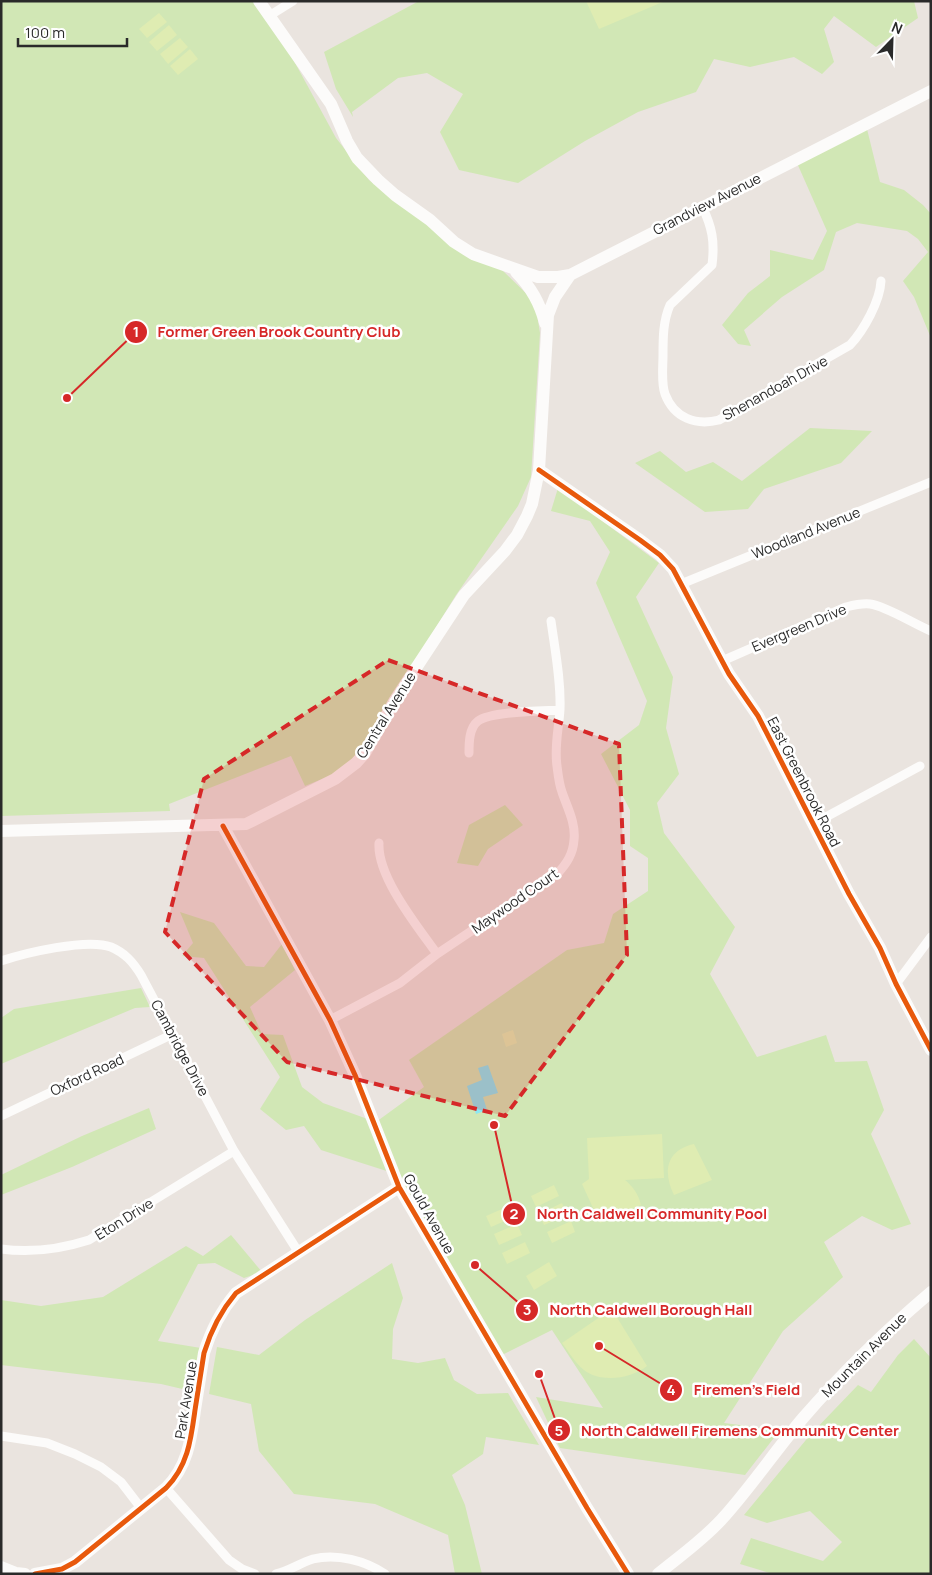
<svg xmlns="http://www.w3.org/2000/svg" width="932" height="1575" font-family="Manrope,sans-serif">
<style>
.green{fill:#d1e7b5}
.pitch{fill:#dfecb2}
.water{fill:#8ce7f2}
.lines{fill:none;stroke-linecap:round;stroke-linejoin:round}
.street{stroke:#fcfbfa;stroke-width:9}
.secondary{stroke:#fcfbfa;stroke-width:12}
.cycleway-casing{stroke:#fff;stroke-width:8}
.cycleway{stroke:#e8590c;stroke-width:5}
.marked{fill:#d62828;fill-opacity:0.2;stroke:#d62828;stroke-width:4;stroke-dasharray:10 6;stroke-linejoin:round}
.labels{text-anchor:middle;stroke-width:5;stroke-linejoin:round;paint-order:stroke}
.street-label{font-size:14px;fill:#2a2a2a;stroke:#fff}
.leader{fill:none;stroke:#d62828;stroke-width:2}
.callout-dot{fill:#d62828;stroke:#fff;stroke-width:2}
.mark-label{font-size:15px;text-anchor:middle;font-weight:bold;fill:#fff}
.callout-label{font-size:15px;text-anchor:middle;font-weight:bold;fill:#d62828;stroke:#fff;stroke-width:5;stroke-linejoin:round;paint-order:stroke}
</style>
<rect width="100%" height="100%" fill="#eae4df"/>
<!-- green -->
<path class="green" d="M1,1h254l27,38 54,99 33,42 88,68 44,21 34,33 5,31 -9,144 -13,29 -62,89 -98,158 -19,19 -34,14 -14,-30 -122,48 1,7 -169,5z
M419,1h495l4,17 -42,29 -42,-31 -10,13 10,33 -12,12 -28,-17 -44,10 -36,-8 -18,33 -58,20 -53,29 -67,42 -59,-13 -19,-38 23,-38 -36,-21 -29,5 -46,34 1,5 -17,-28 -12,-37z
M867,129l13,53 24,8 19,15 8,9v124l-17,-41 -11,-16 25,-29 -10,-13 -11,-8 -50,-8 -21,9 -12,38 -42,27 -38,33 7,16 -13,-2 -16,-19 26,-32 22,-17v-26l43,10 14,-29 -30,-68z
M810,428l62,3 -31,32 -77,26 -16,20 -43,3 -70,-49 25,-12 26,21 27,-10 29,19z
M558,488l101,75 -23,34 37,80 -7,51 13,46 -22,29 7,30 71,94 -25,47 47,83 69,-22 9,27 32,-1 17,49 -13,24 40,90 -19,6 -30,-14 -38,26 19,35 -60,54 -59,92 56,7 -35,45 -185,-27 -24,-51 67,11 -51,-78 -54,27 -102,-183 -75,-24 -17,-24 -18,4 -26,-21 20,-32 -76,-119 -22,-2 11,-13 -13,-31 34,11 32,43 18,1 18,-23 13,26 -45,37 12,27 21,1 19,52 21,16 53,19 48,-35 -15,-27 158,-110 37,-7 9,-29 35,-23v-33l-18,-12v-36l-29,-56 38,-29 8,-24 -51,-118 14,-31 -20,-31 -39,-10z
M505,805l18,20 -35,24 -10,17 -21,-3 12,-38z
M141,988l9,19 -15,1 -134,56v-46l13,-9z
M149,1108l7,21 -84,38 -71,28v-20l81,-39z
M231,1235l31,37 -18,6 -29,-15 -17,1 -40,77 43,7 -10,43 -30,-7 -160,-19v-65l40,6 62,-9 83,-51 17,10z
M392,1263l11,35 -10,31 -1,30 26,4 27,-5 9,22 23,14 31,-1 31,52 -53,-8 -3,17 -31,21 13,30 17,69h-27l-7,-39 -73,-31 -81,-10 -35,-43 -8,-47 -42,-10 8,-47 42,8 46,-35z
M914,1339l17,19v216h-158l-33,-10 11,-26 72,23 19,-19 -32,-31 -43,12 -23,-8 66,-80 48,-50 13,7 27,-37z"/>
<!-- pitch -->
<path class="pitch" d="M586,1h79l-66,28z
M159,13l8,9 -20,16 -8,-9z
M169,25l8,10 -20,16 -8,-9z
M180,38l8,9 -20,17 -8,-10z
M190,49l8,10 -20,16 -8,-9z
M513,1030l4,13 -11,4 -4,-13z
M662,1134l2,44 -39,2c8,7 13,13 16,25l-41,18 -18,-39 7,-5 -2,-41z
M694,1144l18,36 -38,15c-12,-24 -7,-45 20,-51z
M554,1185l5,11 -23,11 -5,-11z
M562,1203l5,12 -23,10 -5,-11z
M509,1206l5,11 -23,10 -5,-11z
M571,1221l4,11 -23,11 -5,-11z
M517,1224l5,11 -23,10 -5,-11z
M525,1242l5,11 -23,11 -5,-11z
M549,1262l8,14 -23,14 -8,-14z
M610,1310l3,1 34,55c-16,13 -47,17 -63,4 -9,-7 -15,-18 -22,-27z"/>
<!-- water -->
<path class="water" d="M488,1065l10,28 -15,4 4,13 -11,4 -9,-28 15,-6 -4,-12z"/>
<g class="lines">
<!-- street -->
<path class="street" d="M269,16l24,-15
M702,206c10,21 13,35 10,59l-42,40c-7,16 -7,33 -7,50 0,12 -2,28 2,39 9,24 31,32 54,26l131,-75c14,-15 30,-44 31,-64
M681,584l250,-102
M722,661l124,-54c8,-2 16,-4 24,-3 16,2 44,20 61,27
M469,753c0,-10 0,-25 9,-32 13,-10 64,-10 82,-11
M813,824l107,-58
M379,843c-2,34 39,84 58,111
M1,961c24,-8 86,-23 110,-14 14,6 22,15 30,28l93,176 65,102
M896,984l35,-47
M330,1020l70,-37 37,-29 121,-81c9,-10 15,-19 16,-33 2,-17 -7,-33 -12,-48 -3,-8 -4,-18 -5,-26 -3,-20 2,-38 3,-57 1,-29 -5,-59 -9,-88
M1,1116l172,-82
M1,1249c30,4 60,0 88,-9l145,-89
M1,1436l46,7 28,11 26,13 20,15 20,26
M166,1488l63,72 13,9 13,5
M276,1574c13,-3 24,-11 37,-15 24,-6 53,2 72,15"/>
<!-- secondary -->
<path class="secondary" d="M259,1l72,103 16,37 10,17 21,22 17,15 35,25 24,22 19,12 65,23h20l12,-2
M516,272c15,15 24,31 29,51
M539,470l101,70 20,15 13,14 56,105 29,42 91,178 31,54 16,36 35,66
M223,826l107,194 25,55 44,112 188,321 41,66
M1,831l245,-7 89,-45 21,-16 9,-10 30,-53 69,-105 41,-44 12,-16 10,-19 5,-12 7,-34 9,-155 7,-18 15,-22 361,-184
M1,1567l15,6 9,1
M35,1574l27,-5 13,-7 91,-74c22,-22 25,-49 29,-78 3,-19 6,-38 9,-57 7,-23 16,-41 32,-60l163,-106
M658,1574c22,-18 45,-34 64,-55 29,-32 53,-68 81,-101 39,-45 82,-87 128,-126"/>
<defs>
<path id="cycleway" d="M539,470l101,70 20,15 13,14 56,105 29,42 91,178 31,54 16,36 35,66
M223,826l107,194 25,55 44,112 188,321 41,66
M35,1574l27,-5 13,-7 91,-74c22,-22 25,-49 29,-78 3,-19 6,-38 9,-57 7,-23 16,-41 32,-60l163,-106"/>
</defs>
<!-- cycleway casing -->
<use href="#cycleway" class="cycleway-casing"/>
<!-- cycleway -->
<use href="#cycleway" class="cycleway"/>
</g>
<!-- marked area -->
<path class="marked" d="M388,660l231,84 8,211 -122,161 -218,-54 -122,-130 39,-153z"/>
<g class="labels">
<!-- street labels -->
<g class="street-label">
<text transform="translate(707 204) rotate(-27)" y="5">Grandview Avenue</text>
<text transform="translate(775 388) rotate(-29)" y="5">Shenandoah Drive</text>
<text transform="translate(806 533) rotate(-22)" y="5">Woodland Avenue</text>
<text transform="translate(799 628) rotate(-23)" y="5">Evergreen Drive</text>
<text transform="translate(386 715) rotate(-58)" y="5">Central Avenue</text>
<text transform="translate(804 782) rotate(63)" y="5">East Greenbrook Road</text>
<text transform="translate(515 901) rotate(-35)" y="5">Maywood Court</text>
<text transform="translate(180 1048) rotate(62)" y="5">Cambridge Drive</text>
<text transform="translate(87 1075) rotate(-25)" y="5">Oxford Road</text>
<text transform="translate(429 1214) rotate(61)" y="5">Gould Avenue</text>
<text transform="translate(124 1219) rotate(-32)" y="5">Eton Drive</text>
<text transform="translate(864 1355) rotate(-45)" y="5">Mountain Avenue</text>
<text transform="translate(186 1400) rotate(-81)" y="5">Park Avenue</text>
</g>
</g>
<!-- callouts -->
<path class="leader" d="M67 398L136 332M494 1125L514 1214M475 1265L527 1310M599 1346L671 1390M539 1374L559 1430"/>
<g class="callout-dot">
<circle cx="67" cy="398" r="5"/>
<circle cx="494" cy="1125" r="5"/>
<circle cx="475" cy="1265" r="5"/>
<circle cx="599" cy="1346" r="5"/>
<circle cx="539" cy="1374" r="5"/>
<circle cx="136" cy="332" r="12"/>
<circle cx="514" cy="1214" r="12"/>
<circle cx="527" cy="1310" r="12"/>
<circle cx="671" cy="1390" r="12"/>
<circle cx="559" cy="1430" r="12"/>
</g>
<g class="mark-label">
<text x="136" y="337">1</text>
<text x="514" y="1219">2</text>
<text x="527" y="1315">3</text>
<text x="671" y="1395">4</text>
<text x="559" y="1436">5</text>
</g>
<g class="callout-label">
<text x="279" y="337">Former Green Brook Country Club</text>
<text x="652" y="1219">North Caldwell Community Pool</text>
<text x="651" y="1315">North Caldwell Borough Hall</text>
<text x="747" y="1395">Firemen's Field</text>
<text x="740" y="1436">North Caldwell Firemens Community Center</text>
</g>
<!-- border -->
<rect width="932" height="1575" fill="none" stroke="#2a2a2a" stroke-width="5"/>
<!-- north arrow -->
<g transform="translate(892 40) rotate(23)" stroke="#ffffff" stroke-width="4" paint-order="stroke">
<path d="M0-4L9 19L0 12L-9 19Z" fill="#2a2a2a"/>
<text y="-8" font-size="14" font-weight="bold" text-anchor="middle" fill="#2a2a2a">N</text>
</g>
<!-- scale -->
<path d="M18 38v8h109v-8" fill="none" stroke="#2a2a2a" stroke-width="2.5"/>
<text x="25" y="38" font-size="15" fill="#2a2a2a" stroke="#ffffff" stroke-width="4" paint-order="stroke">100 m</text>
</svg>
